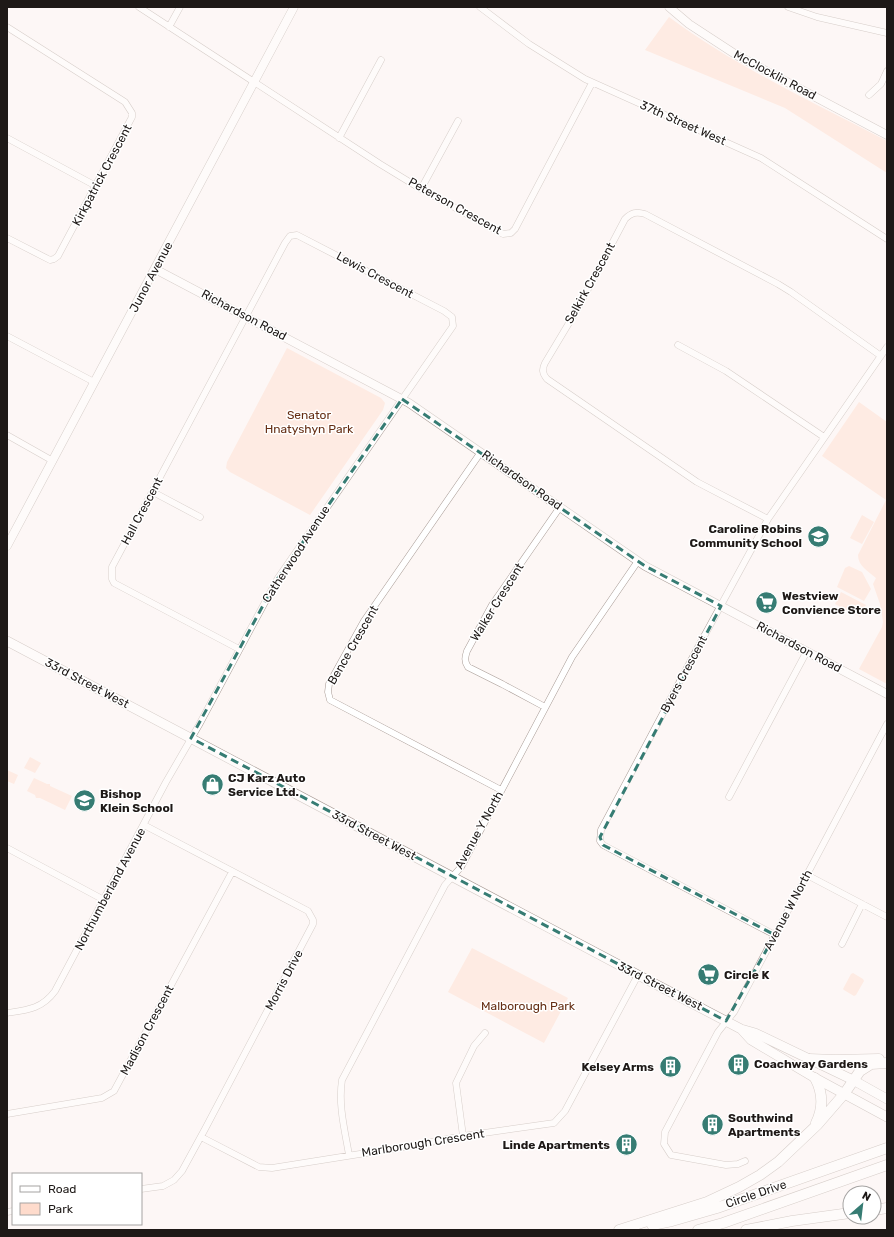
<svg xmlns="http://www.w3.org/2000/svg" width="894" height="1237" font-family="Rubik,sans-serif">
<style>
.green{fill:#fedbcc}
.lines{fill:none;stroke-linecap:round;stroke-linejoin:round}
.minor-casing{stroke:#a89b95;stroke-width:7}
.tertiary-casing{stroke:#a89b95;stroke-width:9}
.secondary-casing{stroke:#a89b95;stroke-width:10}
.trunk-casing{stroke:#a89b95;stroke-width:11}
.minor{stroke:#fff;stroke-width:6}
.tertiary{stroke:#fff;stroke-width:8}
.secondary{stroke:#fff;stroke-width:9}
.trunk{stroke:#fff;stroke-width:10}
.marked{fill:none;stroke:#367c73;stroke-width:3;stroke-dasharray:8 5;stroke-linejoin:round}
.labels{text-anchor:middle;stroke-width:3;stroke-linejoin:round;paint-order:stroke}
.street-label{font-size:12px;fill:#1e1917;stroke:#fff}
.park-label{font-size:12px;fill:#652e14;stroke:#fff}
.poi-label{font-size:12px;font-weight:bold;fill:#1e1917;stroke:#fff;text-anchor:start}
</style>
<rect width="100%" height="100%" fill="#fdf7f5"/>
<!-- green -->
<path class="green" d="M669,17c67,50 144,85 218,124v32l-102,-65 -140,-58z
M287,348l94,50 4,5 -2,7 -73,105 -80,-43 -4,-4 1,-6z
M859,402l28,20v262l-28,-15 23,-42 1,-5 -3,-18 -7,-20 3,-6c-8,-7 -18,-12 -18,-23l28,-55 -64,-44z
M862,515l12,7 -12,22 -12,-6z
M849,566l13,6 9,17 -7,12 -27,-14 8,-19z
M841,592l25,13 -6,12 -25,-13z
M30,757l11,6 -6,10 -11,-5z
M7,770l11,5 -4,9 -7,-3z
M34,778l13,6h3v2l22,10 -7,14 -25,-12h-4l-1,-3 -8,-4z
M472,948l96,50 -24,45 -96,-51z
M853,973l10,6 1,2 -8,14 -2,1 -10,-6 -1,-1 8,-15z"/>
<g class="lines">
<defs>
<path id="minor" d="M139,7l241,157 41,25 82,45 8,-1 4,-4 77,-146
M480,7l49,37 56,35 176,79 126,81
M788,7l29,10 70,16
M7,27l118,75 7,11v4l-74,139 -4,3 -4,1 -43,-22
M169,27l11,-20
M869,95l12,-11 6,-13
M7,138l89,48
M339,138l42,-78
M421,189l37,-68
M7,336l87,46
M678,345l48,26 98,66
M7,435l46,26
M481,452l-117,169 -35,63 -1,8 2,8 171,90
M153,492l47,25
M768,519l-71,-37 -150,-103c-5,-6 -5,-10 -2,-16l33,-55 47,-89c6,-6 11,-8 20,-5l133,70 13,8 90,64
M545,707l-43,-23 -34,-17c-4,-6 -3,-10 -1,-16l25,-46 68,-98
M729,797l78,-146
M7,848l97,52
M807,875l80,42
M775,935l-172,-90 -3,-4 1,-11 95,-179 72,-132 119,-172
M842,944l20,-40
M7,1013c20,-3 35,-4 48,-22l111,-209 33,-57 79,-147 175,-252 -1,-9 -8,-6 -147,-76 -7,1 -5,7 -173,324v12l2,4 125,66
M7,1114l95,-16 12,-7 118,-219
M463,1136l-7,-53 18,-37 11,-13
M201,1137l58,30 13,1 138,-22 53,-10 91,-13 11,-12 73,-136
M349,1155c-4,-24 -11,-50 -7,-75l103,-195 16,-18 111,-210 66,-96
M745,1161l-7,3 -12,1 -55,-10 -7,-11 1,-12 53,-100 16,-20 153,-288
M141,1189l22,-3 11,-6 8,-9 23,-42 108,-205v-4l-5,-9 -164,-86
M7,1212l6,-1"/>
<path id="tertiary" d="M669,7l20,17 49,32 149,79
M155,269l254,134 236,163 242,128
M7,546l287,-539"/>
<path id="secondary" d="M7,641l631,334 103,54 14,4 98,47 34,19
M741,1029l10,11 64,38 72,39"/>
<path id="trunk" d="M809,1059l26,1 44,-1
M815,1078c8,15 9,29 1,45
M874,1210l13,-2
M652,1225l20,-4 45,-13 170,-60
M619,1230l88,-28 32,-15 21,-12 18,-13 40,-38 26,-30 16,-23 11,-7 16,-1
M698,1230l25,-7 164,-58
M746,1230l46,-9 58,-8"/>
</defs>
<!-- minor casing -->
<use href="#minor" class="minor-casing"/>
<!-- tertiary casing -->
<use href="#tertiary" class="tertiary-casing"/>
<!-- secondary casing -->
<use href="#secondary" class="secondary-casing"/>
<!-- trunk casing -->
<use href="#trunk" class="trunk-casing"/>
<!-- minor -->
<use href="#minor" class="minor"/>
<!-- tertiary -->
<use href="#tertiary" class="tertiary"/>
<!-- secondary -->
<use href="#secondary" class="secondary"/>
<!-- trunk -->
<use href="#trunk" class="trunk"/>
</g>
<!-- marked area -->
<path d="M0 0H894V1237H0ZM402,399l243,167 76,40 -121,231 3,8 172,90 -49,86 -535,-283 87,-160z" fill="#fdf7f5" fill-opacity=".55" fill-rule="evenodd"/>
<path class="marked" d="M402,399l243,167 76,40 -121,231 3,8 172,90 -49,86 -535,-283 87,-160z"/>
<!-- icons -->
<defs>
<symbol id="school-disc" viewBox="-11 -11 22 22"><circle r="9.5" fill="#367c73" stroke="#fff"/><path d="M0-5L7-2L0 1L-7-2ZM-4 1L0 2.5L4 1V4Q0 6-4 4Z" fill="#fff"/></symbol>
<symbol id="supermarket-disc" viewBox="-11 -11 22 22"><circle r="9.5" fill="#367c73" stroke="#fff"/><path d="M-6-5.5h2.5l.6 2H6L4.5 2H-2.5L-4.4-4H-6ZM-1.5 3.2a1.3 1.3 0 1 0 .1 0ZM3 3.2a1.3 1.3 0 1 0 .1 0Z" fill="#fff"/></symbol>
<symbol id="shop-disc" viewBox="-11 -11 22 22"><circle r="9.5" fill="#367c73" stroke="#fff"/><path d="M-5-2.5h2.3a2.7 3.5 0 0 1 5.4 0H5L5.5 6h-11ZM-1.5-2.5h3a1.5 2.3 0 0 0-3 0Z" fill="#fff"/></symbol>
<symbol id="building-disc" viewBox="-11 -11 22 22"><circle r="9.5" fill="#367c73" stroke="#fff"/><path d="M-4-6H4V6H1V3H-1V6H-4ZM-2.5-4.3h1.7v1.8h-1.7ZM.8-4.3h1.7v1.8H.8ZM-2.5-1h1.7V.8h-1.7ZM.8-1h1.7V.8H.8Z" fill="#fff"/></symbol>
</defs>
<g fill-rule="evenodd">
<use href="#school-disc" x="806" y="524" width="25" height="25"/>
<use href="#supermarket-disc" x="754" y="590" width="25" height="25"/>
<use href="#shop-disc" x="200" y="772" width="25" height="25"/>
<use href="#school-disc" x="72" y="788" width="25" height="25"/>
<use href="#supermarket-disc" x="696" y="962" width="25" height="25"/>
<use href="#building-disc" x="726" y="1052" width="25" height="25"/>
<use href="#building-disc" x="658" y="1054" width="25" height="25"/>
<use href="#building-disc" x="700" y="1112" width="25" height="25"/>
<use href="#building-disc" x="614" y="1132" width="25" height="25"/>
</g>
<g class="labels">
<!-- street labels -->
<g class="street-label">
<text transform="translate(775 75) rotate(28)" y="4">McClocklin Road</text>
<text transform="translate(683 123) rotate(24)" y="4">37th Street West</text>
<text transform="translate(102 175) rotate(-62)" y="4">Kirkpatrick Crescent</text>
<text transform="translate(455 206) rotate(29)" y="4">Peterson Crescent</text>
<text transform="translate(375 275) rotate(28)" y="4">Lewis Crescent</text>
<text transform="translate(151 277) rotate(-62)" y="4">Junor Avenue</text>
<text transform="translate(590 283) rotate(-61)" y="4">Selkirk Crescent</text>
<text transform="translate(244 315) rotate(28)" y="4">Richardson Road</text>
<text transform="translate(522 480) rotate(35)" y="4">Richardson Road</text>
<text transform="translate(142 511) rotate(-62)" y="4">Hall Crescent</text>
<text transform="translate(296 554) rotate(-57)" y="4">Catherwood Avenue</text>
<text transform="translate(497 602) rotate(-58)" y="4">Walker Crescent</text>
<text transform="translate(353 645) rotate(-60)" y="4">Bence Crescent</text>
<text transform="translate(799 647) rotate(28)" y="4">Richardson Road</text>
<text transform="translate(684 674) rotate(-62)" y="4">Byers Crescent</text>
<text transform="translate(87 683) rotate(28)" y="4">33rd Street West</text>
<text transform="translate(479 830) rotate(-61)" y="4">Avenue Y North</text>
<text transform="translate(374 835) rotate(28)" y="4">33rd Street West</text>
<text transform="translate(110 889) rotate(-62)" y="4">Northumberland Avenue</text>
<text transform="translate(788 910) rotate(-62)" y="4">Avenue W North</text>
<text transform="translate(284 980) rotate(-62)" y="4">Morris Drive</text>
<text transform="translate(660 986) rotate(27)" y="4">33rd Street West</text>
<text transform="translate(147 1030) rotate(-62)" y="4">Madison Crescent</text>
<text transform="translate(423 1143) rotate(-9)" y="4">Marlborough Crescent</text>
<text transform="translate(756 1194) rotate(-19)" y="4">Circle Drive</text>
</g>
<!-- park labels -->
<g class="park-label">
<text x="309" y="419">Senator<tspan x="309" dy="14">Hnatyshyn Park</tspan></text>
<text x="528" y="1010">Malborough Park</text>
</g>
<!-- poi labels -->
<g class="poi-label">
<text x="802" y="533" text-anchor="end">Caroline Robins<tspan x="802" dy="14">Community School</tspan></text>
<text x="782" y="600">Westview<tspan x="782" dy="14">Convience Store</tspan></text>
<text x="228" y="782">CJ Karz Auto<tspan x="228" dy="14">Service Ltd.</tspan></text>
<text x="100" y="798">Bishop<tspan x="100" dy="14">Klein School</tspan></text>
<text x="724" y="979">Circle K</text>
<text x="754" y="1068">Coachway Gardens</text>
<text x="654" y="1071" text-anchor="end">Kelsey Arms</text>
<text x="728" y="1122">Southwind<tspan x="728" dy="14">Apartments</tspan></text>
<text x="610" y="1149" text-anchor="end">Linde Apartments</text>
</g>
</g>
<!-- border -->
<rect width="894" height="1237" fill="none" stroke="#1e1917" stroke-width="16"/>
<!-- legend -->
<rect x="12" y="1173" width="130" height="52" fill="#ffffff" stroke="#a5a3a2"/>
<rect x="20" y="1186" width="20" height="6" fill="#ffffff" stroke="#a5a3a2"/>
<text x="48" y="1193" font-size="12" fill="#1e1917">Road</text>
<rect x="20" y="1203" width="20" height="12" fill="#fedbcc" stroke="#a5a3a2"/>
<text x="48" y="1213" font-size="12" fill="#1e1917">Park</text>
<!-- north arrow -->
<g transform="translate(862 1205) rotate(28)"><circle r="19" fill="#ffffff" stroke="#a5a3a2"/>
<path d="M0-3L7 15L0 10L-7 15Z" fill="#367c73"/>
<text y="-6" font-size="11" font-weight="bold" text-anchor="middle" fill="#1e1917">N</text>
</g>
</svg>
